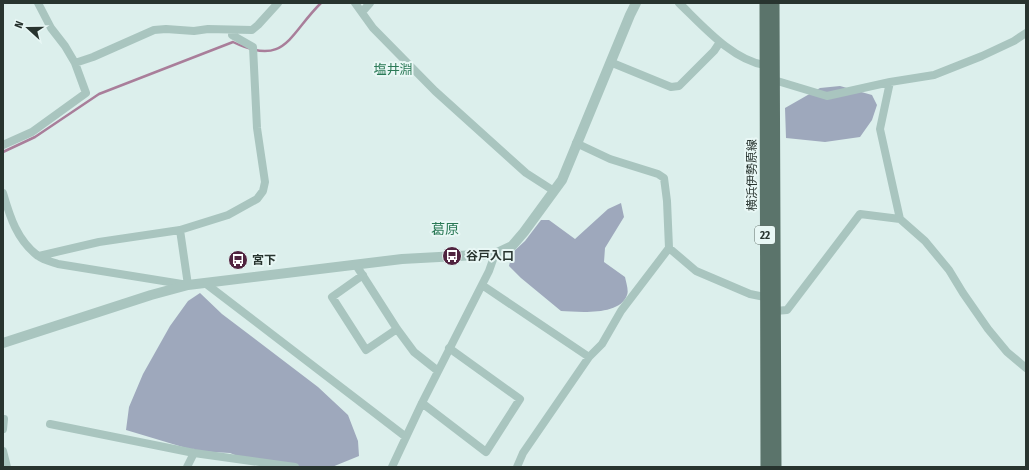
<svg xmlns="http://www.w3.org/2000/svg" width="1029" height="470" font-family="'Fira Sans Condensed','Noto Sans JP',sans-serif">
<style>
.green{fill:#9ea8bc}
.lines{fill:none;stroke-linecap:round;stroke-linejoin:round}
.stream{stroke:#a97e9a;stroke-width:2.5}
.minor{stroke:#a9c5bf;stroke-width:8}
.tertiary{stroke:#a9c5bf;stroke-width:10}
.primary{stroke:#5b746b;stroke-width:11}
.labels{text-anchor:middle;stroke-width:4;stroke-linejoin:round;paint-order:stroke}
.shield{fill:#e8f7f5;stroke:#626e6a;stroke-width:1}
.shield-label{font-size:11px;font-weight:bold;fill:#28342f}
.street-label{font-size:12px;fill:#28342f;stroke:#e8f7f5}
.poi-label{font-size:12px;font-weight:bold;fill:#28342f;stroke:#e8f7f5;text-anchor:start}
.neighbourhood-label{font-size:13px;fill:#2a7956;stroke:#e8f7f5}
.quarter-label{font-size:14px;fill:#2a7956;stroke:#e8f7f5}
</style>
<rect width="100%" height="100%" fill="#dcefec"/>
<!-- green -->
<path class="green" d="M840,86l32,9 5,10 -5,15 -12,17 -35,5 -39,-4 -1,-30 35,-20z
M621,203l3,14 -19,31 -1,14 21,15c1,5 4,14 2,18 -7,21 -48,17 -66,16l-40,-33 -12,-12 3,-13 13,-12 16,-21h8l26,19 33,-30z
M200,293l22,21 96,73 30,28 10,26 1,15 -27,11 -72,-2 -30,-12 -34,-2 -70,-21 3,-23 14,-33 27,-48 18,-25z"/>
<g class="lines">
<!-- stream -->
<path class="stream" d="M3,152l32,-15 64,-43 134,-52c53,26 56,-8 88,-39"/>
<!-- minor -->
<path class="minor" d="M355,3l18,25 62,63 91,82 28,18
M679,3c23,22 53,57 86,62
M362,12l8,-9
M610,62l61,25 8,-1 35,-35 6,-9
M75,63l18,-6 61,-27 12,-1 28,2 14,-2 44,1 6,-5 20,-22
M774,80l53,16 63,-14 44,-7 48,-19 32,-15 12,-8
M890,82l-10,47 20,90
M3,145l29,-13 54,-39 -11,-30 -10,-17 -14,-18 -13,-25
M3,193c7,24 14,47 35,63 5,4 14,6 20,8l130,21 -8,-55
M669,248l27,23 54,23 15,3
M39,256l60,-14 81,-12 48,-15 29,-16 6,-8 2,-9 -8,-54 -4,-81 -21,-12 1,-5
M356,265l41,64 17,23 24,19
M363,275l-31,22 34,53 31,-21
M205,283l201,154
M482,285l107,72
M775,311l12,-1 73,-96 40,5 25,22 24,29 14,23 25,36 19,23 19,16
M422,403l64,49 34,-53 -71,-51
M50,424l144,29 101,14
M3,429l1,-10
M3,451l4,16
M187,467l7,-14
M392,467l30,-64 67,-132 6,-17
M517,467l6,-14 66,-96 13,-13 19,-33 48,-63 -2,-47 -3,-23 -6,-4 -48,-15 -34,-16"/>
<!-- tertiary -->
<path class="tertiary" d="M3,343l148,-48 37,-10 214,-26 93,-5 17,-8 12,-14 38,-52 68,-165 6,-12"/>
<!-- primary -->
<path class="primary" d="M765,3l1,464
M774,3l2,464"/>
</g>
<!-- icons -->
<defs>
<symbol id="bus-disc" viewBox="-11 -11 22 22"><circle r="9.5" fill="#50233f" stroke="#e8f7f5"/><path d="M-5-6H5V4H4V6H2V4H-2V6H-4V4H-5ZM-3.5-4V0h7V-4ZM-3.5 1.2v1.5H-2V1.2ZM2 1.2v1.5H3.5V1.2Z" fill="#fff"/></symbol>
</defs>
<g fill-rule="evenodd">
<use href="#bus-disc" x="441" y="245" width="22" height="22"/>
<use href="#bus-disc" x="227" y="249" width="22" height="22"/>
</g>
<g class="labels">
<!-- shield labels -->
<rect class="shield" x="755" y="226" width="20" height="18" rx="3"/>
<g class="shield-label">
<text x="765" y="239">22</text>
</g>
<!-- street labels -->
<g class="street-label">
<text transform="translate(752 175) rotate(-90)" y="4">横浜伊勢原線</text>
</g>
<!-- poi labels -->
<g class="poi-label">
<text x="466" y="260">谷戸入口</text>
<text x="252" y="264">宮下</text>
</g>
<!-- neighbourhood labels -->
<g class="neighbourhood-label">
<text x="393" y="74">塩井淵</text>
</g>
<!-- quarter labels -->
<g class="quarter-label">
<text x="445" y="234">葛原</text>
</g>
</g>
<!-- border -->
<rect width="1029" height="470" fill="none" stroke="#28342f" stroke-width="8"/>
<!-- north arrow -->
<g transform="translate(28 28) rotate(291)" stroke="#e8f7f5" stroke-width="3" paint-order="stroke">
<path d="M0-3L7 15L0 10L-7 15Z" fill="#28342f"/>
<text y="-6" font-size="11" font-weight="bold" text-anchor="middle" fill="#28342f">N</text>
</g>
</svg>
